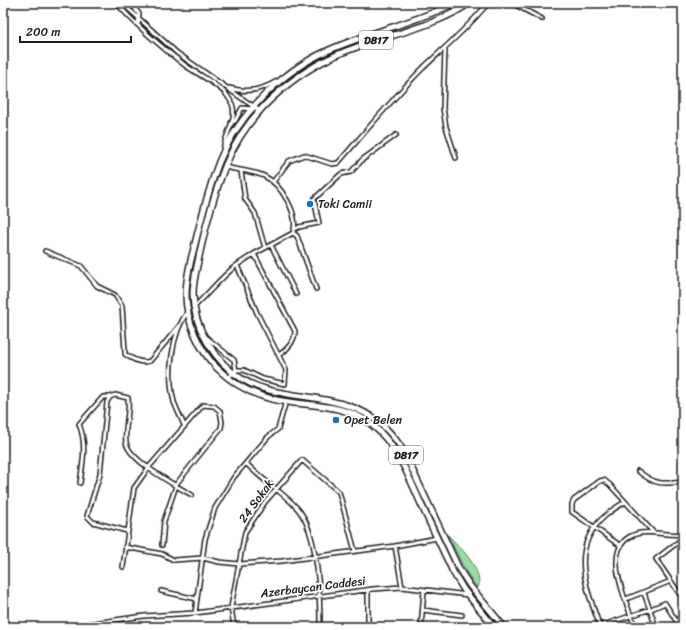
<svg xmlns="http://www.w3.org/2000/svg" width="686" height="630" font-family="Sriracha,sans-serif">
<style>
.green{fill:#99dba6;stroke:#5a7c61}
.lines{fill:none;stroke-linecap:round;stroke-linejoin:round}
.minor-casing{stroke:#1c1c1c;stroke-width:6}
.trunk-casing{stroke:#1c1c1c;stroke-width:8}
.minor{stroke:#fff;stroke-width:3}
.trunk{stroke:#fff;stroke-width:5}
.poi-dot{fill:#1f6fb2;stroke:#fff;stroke-width:1.5}
.labels{text-anchor:middle;stroke-width:3.5;stroke-linejoin:round;paint-order:stroke}
.shield{fill:#fff;stroke:#606060;stroke-width:1}
.shield-label{font-size:11px;font-weight:bold;fill:#1c1c1c}
.poi-label{font-size:12px;fill:#1c1c1c;stroke:#fff;text-anchor:start}
.street-label{font-size:12px;fill:#1c1c1c;stroke:#fff}
</style>
<rect width="100%" height="100%" fill="#fff"/>
<filter id="ink" filterUnits="userSpaceOnUse"><feTurbulence type="fractalNoise" baseFrequency=".025" numOctaves="2"/><feDisplacementMap in="SourceGraphic" scale="8" xChannelSelector="R" yChannelSelector="G"/><feConvolveMatrix kernelMatrix="1 2 1 2 8 2 1 2 1" color-interpolation-filters="sRGB"/></filter>
<g filter="url(#ink)">
<!-- green -->
<path class="green" d="M448,535c12,12 33,32 31,51l-2,2 -13,-20z"/>
<g class="lines">
<defs>
<path id="minor" d="M116,3c21,23 45,44 70,63 13,9 29,16 40,28 3,4 6,8 7,13 3,15 -9,29 -10,44
M122,3l55,50 83,58
M131,3l8,11 -1,11
M512,3l30,16
M445,49l-2,59 3,19 10,31
M229,88c17,5 32,3 48,-7
M231,123l4,-2 7,-13 11,1
M225,167c12,3 28,4 39,9 17,8 36,39 29,57l-39,21 -17,11 20,48 29,57 -1,14 -22,-5 -19,-9h-8l-8,8
M241,171l4,28 10,14 10,35
M273,182l16,-21 15,-6 28,9 6,-1c28,-32 55,-65 85,-95 22,-21 46,-41 65,-65
M295,229l4,-2 20,-4 -5,-24 27,-25 10,-2 11,-12 34,-25
M293,233l4,3 19,53
M271,245l25,49
M45,251l36,15 16,20 18,9 7,11 3,45v3c8,6 16,10 25,7l30,-36
M254,254l41,77c0,10 -8,19 -16,24
M194,307c15,-14 27,-30 43,-42
M206,337l28,23 2,10
M184,425c-3,-7 -7,-15 -10,-23 -7,-27 -3,-68 14,-91
M246,463c15,17 36,28 51,45 21,23 23,88 23,119
M638,471c17,14 24,13 45,11
M80,483c3,-21 7,-39 -1,-59l24,-27h7
M127,531l-34,-9 -6,-6 13,-42 7,-72 3,-5 5,-2 13,3c2,15 -4,29 -2,44 2,18 50,44 66,53
M682,539l-26,20 27,40
M395,546l7,41
M621,546l-49,-34v-8l2,-4 26,-19 4,-1 6,5 43,47
M125,547l37,7 12,6 29,-2 16,4 20,2 43,-3 113,-15 42,-8
M123,567l11,-79 15,-21 54,-62 11,1 6,5 2,11 -1,6 -44,55 -13,38 -2,24
M368,590v37
M161,591l36,8
M644,593l12,34
M626,599l45,-18
M423,610l39,5
M195,613l10,-74 10,-31 19,-31 34,-40 10,-8 8,-28
M600,626l51,-17 14,-6 15,24
M49,627h5
M65,627l79,-11 51,-3 178,-24 29,-2 66,8
M234,627l-3,-20 14,-75 20,-30 37,-42 37,32 16,59
M421,627l3,-37
M600,627c-13,-38 -32,-79 5,-111 6,-6 14,-10 20,-14
M635,627c-8,-25 -39,-85 5,-94 14,-2 29,3 43,1"/>
<path id="trunk" d="M455,3c-41,20 -86,29 -128,48 -46,21 -89,64 -108,111 -11,28 -18,57 -25,86 -4,15 -8,31 -8,47 0,25 13,55 31,73 15,15 34,26 55,31 32,8 71,3 99,25 26,20 38,53 51,82 10,22 21,44 31,66l11,18 30,37
M469,3c-27,21 -79,32 -112,44 -56,19 -108,61 -131,117 -13,32 -22,68 -29,102 -2,9 -4,19 -4,28 0,33 22,68 49,85 16,10 34,13 52,16 49,7 83,12 110,57l55,117 11,17 34,41"/>
</defs>
<!-- minor casing -->
<use href="#minor" class="minor-casing"/>
<!-- trunk casing -->
<use href="#trunk" class="trunk-casing"/>
<!-- minor -->
<use href="#minor" class="minor"/>
<!-- trunk -->
<use href="#trunk" class="trunk"/>
</g>
</g>
<!-- markers -->
<g class="poi-dot">
<circle cx="310" cy="204" r="4"/>
<circle cx="336" cy="420" r="4"/>
</g>
<g class="labels">
<!-- shield labels -->
<g class="shield">
<rect x="359" y="31" width="34" height="18" rx="3"/>
<rect x="389" y="446" width="34" height="18" rx="3"/>
</g>
<g class="shield-label">
<text x="376" y="44">D817</text>
<text x="406" y="459">D817</text>
</g>
<!-- poi labels -->
<g class="poi-label">
<text x="318" y="208">Toki Camii</text>
<text x="344" y="424">Opet Belen</text>
</g>
<!-- street labels -->
<g class="street-label">
<text transform="translate(256 501) rotate(-54)" y="4">24 Sokak</text>
<text transform="translate(313 587) rotate(-7)" y="4">Azerbaycan Caddesi</text>
</g>
</g>
<!-- margin -->
<rect width="686" height="630" fill="none" stroke="#fff" stroke-width="16"/>
<rect x="8" y="8" width="670" height="614" fill="none" stroke="#1c1c1c" stroke-width="1.5" filter="url(#ink)"/>
<!-- scale -->
<path d="M20 36v6h111v-6" fill="none" stroke="#1c1c1c" stroke-width="2"/>
<text x="26" y="36" font-size="12" fill="#1c1c1c" stroke="#ffffff" stroke-width="3" paint-order="stroke">200 m</text>
</svg>
